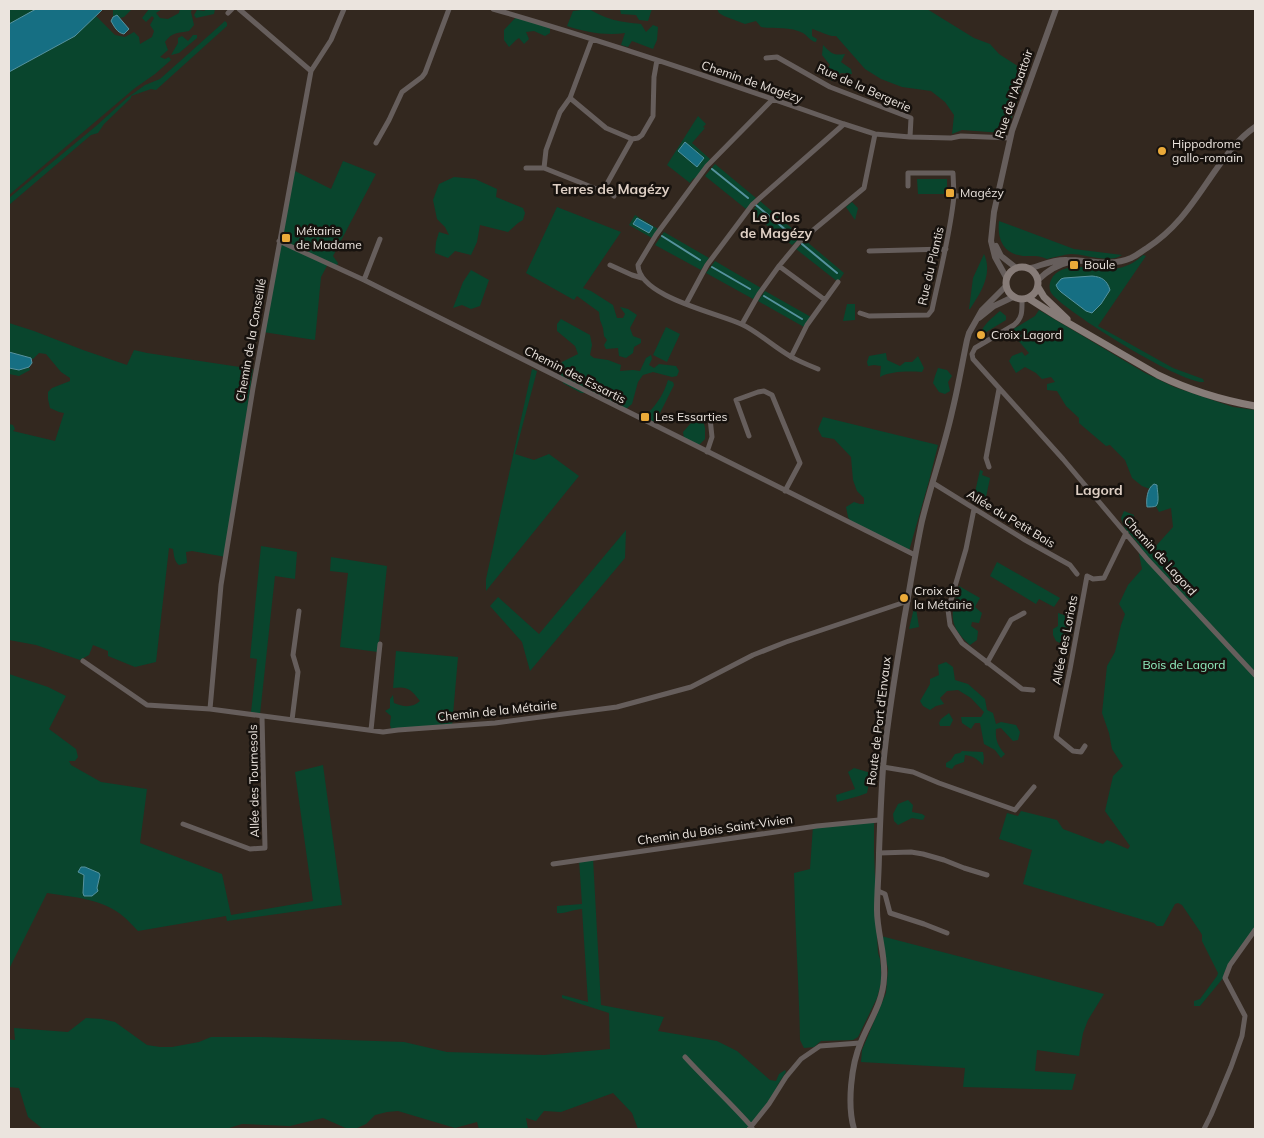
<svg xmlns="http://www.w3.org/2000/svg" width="1264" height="1138" font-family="Mulish,sans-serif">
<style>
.green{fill:#09452d}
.water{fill:#166f83;stroke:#56929e}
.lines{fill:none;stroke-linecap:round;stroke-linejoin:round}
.stream{stroke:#56929e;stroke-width:2}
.minor{stroke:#665e5c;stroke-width:5}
.tertiary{stroke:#665e5c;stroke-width:6}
.secondary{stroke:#877c78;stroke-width:7}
.poi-dot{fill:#ebaa39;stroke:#17120e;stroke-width:2}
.labels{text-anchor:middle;stroke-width:5;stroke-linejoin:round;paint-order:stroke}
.street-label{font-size:12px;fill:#ebe4de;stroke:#17120e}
.poi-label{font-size:12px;fill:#ebe4de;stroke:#17120e;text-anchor:start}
.park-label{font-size:12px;fill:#92f0c0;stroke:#17120e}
.neighbourhood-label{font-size:14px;font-weight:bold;fill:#ddcec3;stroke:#17120e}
</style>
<rect width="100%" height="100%" fill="#33281f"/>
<!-- green -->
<path class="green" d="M9,9h94l-7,7 19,19 10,2 9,-5 5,5 1,7 12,-7 2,-6 -4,-6 4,-7 -2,-2 -6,6 -4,-4 7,-9h13l-6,4 4,5 8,1 11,-6 1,-4h12l-1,3 3,13 -5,6c-11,2 -17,1 -24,11l3,8 -8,7 5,2 4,-2 2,3 -16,14 -20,14 -126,107z
M113,9h19l-8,8 -4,1 -3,-3 -4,2z
M207,9h8l-1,5 -18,4 -2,-3 3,-5 7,1z
M589,9c19,11 30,13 52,15l5,8 7,-7 5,2 -1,13 -4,9 -21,-8 -4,6 -7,-2 4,-12c-19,3 -40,-1 -58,-7l6,-15z
M620,9h32l-4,12 -9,-1 -3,-5 -15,-1z
M717,9h210l47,29 16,6 9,10 28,18 -20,60 -4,1 -41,-3 -10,4 2,-19 -9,-13 -14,-11 -29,-4 -21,-8 -16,-10 -29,-33c-7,1 -16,-5 -24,-7v7l5,3 -1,3c-6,-1 -8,-6 -13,-9 -13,-7 -28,-4 -42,-6l-5,-6 -11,3 -21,-8 -5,-3z
M517,16l33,10v7l-5,3 -11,-5 -8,1 3,7 -5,5 -5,-6 -3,2 -7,7 -5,-7v-10z
M225,21l2,2v3l-71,64 -5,-1 -20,7v2l-27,26 -6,9 -7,2 -82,70v-7l87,-72 31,-28 18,-13 15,-6z
M193,35h4v3l-18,15 -8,2 7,-12v-5l4,-2 6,5z
M823,45c8,8 10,11 22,9l-4,8 10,7 1,5 -11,-1 -9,8 -8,-7 6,-9 -8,-10z
M698,116l8,8 -3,3 2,1 -13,15 18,16 -14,20 -2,-1 -4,5 -23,-18z
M343,161l33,13 -43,82 5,7 -2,5 -8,-4 -7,13 -6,63 -52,-8 30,-162 38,19z
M715,164l41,34 -10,11 -41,-33z
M454,177l21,2 22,10 -1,8 27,11 2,5 -2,7 -5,3 -10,9 -28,-7 -3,17 -6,13 -16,-4 -7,7 -13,-5 1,-11 3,-10 10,3 -4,-8 -8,-8 -4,-19 6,-16z
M917,179h30v15h-29z
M760,201l42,36 -10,8 -41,-32z
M852,202l6,6 -3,12 -9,-13z
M557,207l64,25 -38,56 8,3 22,14 4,13h6l2,-4 -5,-7 8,2 9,6 -7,13 3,8 8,3v4l-7,4 -1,6 -7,5 -7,-2 -1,-8 -12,1 -2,-4 3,-5 -3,-4 -1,-8 -3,-8 -1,-8 -22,-16 -3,4 -48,-27z
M635,215l23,14 -6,9 -23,-13z
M999,221l75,28 48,6c-13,9 -36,-1 -51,-1 -9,1 -16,3 -24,5 -8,-4 -15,-3 -24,-3 -20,-2 -26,-17 -24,-35z
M664,232l45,26 -8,12 -46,-25z
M806,241l38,32 -6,9 -42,-33z
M984,254c9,20 -3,38 -14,55h-1l4,-31z
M1143,255l3,1 -48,70 75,42 30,11 1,3c-21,3 -137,-69 -152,-88 -3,-3 -3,-10 -1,-14 10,-23 54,-7 72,-13 7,-2 15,-7 20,-12z
M715,261l46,27 -8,11 -47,-26z
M471,270l18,10 -9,26 -9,3 -9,-4 -9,3 10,-26z
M765,291l46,26 -7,10 -46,-26z
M847,304h8v16l-12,1z
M1039,310l106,63 29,14 59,20 22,3v519l-31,44v4l-24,29h-6v-5l6,-2 17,-23 1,-3 -16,-32v-6l-1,-2 -19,-28 -4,-2 -3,1 -12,22h-6l-3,-3 -131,-39 9,-34 -33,-11 8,-26 11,3 3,-5 36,9 6,9 40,15 4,-4 21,9 2,-3 -25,-35 8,-35 10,-10 -11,-17 -3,-16 -7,-20 5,-47 8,-14 6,-27 4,-11 -6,-10 9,-19 14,-16 -3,-15 1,-8 -16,-19 -3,-9 3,-7 10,4c-1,21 2,22 21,32l18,-20 -2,-19 -12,4 -3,-6v-1l-6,-19v3l-8,-3 -10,-8 -7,-18 -15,-15 -4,1 -27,-23v-5l-13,-12 -9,-15 -10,-1v-6l8,-2 -4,-5 -9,2 -6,-6 -11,-6 -9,6 -7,-12 3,-5 10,-4 3,4 4,-3 -19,-22 25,-15z
M1000,311l6,5v4l-23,14 -2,-2c3,-8 12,-15 19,-21z
M561,319l29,16 2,10 -2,10 4,3 14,2 13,5 -1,6 13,-1 7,1 6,-13 5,-3 1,4 -3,6 5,3 5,-4 17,2 3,5 -2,5 -5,1 -19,-5 -10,3 -5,7 -6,22 -6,5 -36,-16h-9l-18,-10 -4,-14 3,-7 16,-8 -3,-8 -18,-15v-7z
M9,323l25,8 49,19 44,15 7,-15 13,3 106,16 -27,188 -34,-6 -6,1 1,11 -8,2c-5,-4 -5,-10 -6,-16l-4,-1 -13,114 -21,5 -27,-11v-5l-15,-6 -4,10 -9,5 -44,-15 -27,-5v-216l4,1 2,4 -2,2 42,10 9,-28 -5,-1 -9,-4 -2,-9v-7l4,-4 18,-7v-3l-9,-6 -15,-18 -7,-1 -6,6 -24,-7z
M666,327l14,7 -13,28 -14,-7z
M886,353l1,7 13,6 5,-4h7l6,-6 6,12 -2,4c-13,-1 -32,-1 -42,5l1,-11 -7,-1 -6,1 -1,-4 2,-6z
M29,367l1,3 -11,6 -10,-2v-6l10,2z
M938,368l9,2 5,6 -4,6 2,9 -5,3 -6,-2 -6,-9 2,-7z
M532,369l5,2 -22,83 19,6 15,-6 30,22 -93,115v-12z
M668,380l5,2 1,3 -19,38 -4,-3 -3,-3v-4c10,-10 16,-20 20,-33z
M699,414l3,2 3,12v11l-8,8 -13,-9 -1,-6z
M823,417l115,28 -9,36 -20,70 -57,-27 -4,-7 -2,-10 8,-5 6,2h4v-6l-7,-7 -4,-11 -2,-23 -17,-18 -12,-2 -4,-8z
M980,470l3,1 -1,4 8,3 -5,24 -4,-1 -2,5 -6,-5z
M626,530l-1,28 -95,113 -8,-29 -32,-36 8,-9 41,37z
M261,546l36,6 -2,27 -20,-3 -15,138 -9,-2 6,-53 -7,-1z
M331,557l56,9 -9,86 -38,-5 8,-74 -18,-2z
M997,562l63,36 -6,9 -15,-8 -3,5 -46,-28z
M959,586l21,12 -5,9 7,6 -3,10 -7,-1 -1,4 7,5 -1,9 -7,5c-23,-20 -19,-32 -11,-59z
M914,608h2l3,19 -10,2z
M1058,613l6,2 6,7 -2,13 -8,8 -4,-2 -3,-6v-6l5,-3z
M396,651l62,6 -6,69 -60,5 -2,-6 1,-9 -6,-5 5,-3v-9l3,-4 1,8c9,4 19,5 26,-2 -9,-12 -13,-15 -27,-13z
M946,662l7,5 2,13 13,4 17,15 2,11 6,3 3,11 5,-2 15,3 4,7 -2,8 -5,1 -12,-13 -5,1c-1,11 2,17 9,25l-4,4 -6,-8 -11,-6 -4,-21h-5l-4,6 -9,-6 -1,-6h20l3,-5 -13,-14 -13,-8 -11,1 -7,7 4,6 -8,2 -6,4 -7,-4 -3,-5 10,-17v-5l9,-4 -1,-10z
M9,674l39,13 18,9 -17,33 27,20 2,8 -3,4h-6l2,4 30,17 46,7 -7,54 82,31 9,41 82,-14 -18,-129 28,-7 19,140 -115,16 -1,-5 -88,15c-5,-5 -9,-10 -14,-14 -20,-18 -51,-20 -77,-24l-38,76z
M949,713l4,7 -3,6h-10l-1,-3 2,-4z
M962,751l21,1 1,6 -1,7c-6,-6 -10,-9 -18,-10l-1,7 -9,3 -3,4 -6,-2v-4l5,-3 4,-6 5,-1z
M854,768l17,5 -4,20 -8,3 -22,6 -1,-7 19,-6 -7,-17z
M908,800l5,5 -1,7 10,2 3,2 -2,4 -11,-2 -14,7 -4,-4 -1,-7 5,-10z
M874,821v29l3,85 1,18 2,6 2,21 -5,18 -19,39 -5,3 -32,1 -7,6 -10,1 -4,-8c-1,-56 -5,-111 -6,-167l16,-4 3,-43z
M593,858l8,147 63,12 -6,14 59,10 20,10 33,29 6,1 3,-7 6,-4 1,2 -9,14 2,2 -30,41h-111l-6,-16 -19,-20 -52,19 -17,-1 -8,10 -10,-3 2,11h-49l-2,-7 -22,6 -57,-17 -11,1 -12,3 -9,9 -11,5h-7l-25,-11 -33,8 -48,-2 -16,5h-183l-15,-12 -9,-29 -10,-1v-48l6,1 -1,-12 54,4 18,-14 16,1 13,3 32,23 13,2h12l27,-5 12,-5h51l142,5 43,10 97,3 66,-6 -1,-36 -47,-15v-3l26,7 -6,-93c-8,0 -16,5 -25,4v-7l25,-2 -3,-44z
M881,936l223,58 -16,26 -5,13 -4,23 -42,-6 -2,21 41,3 -4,16 -109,-3 2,-19 -104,-6 1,-12 24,-57 2,-24z"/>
<!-- water -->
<path class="water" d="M36,9h67l-28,27 -66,36v-48z
M117,15l12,14 -5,5c-7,-1 -10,-8 -13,-13l2,-4z
M685,142l19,16 -7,9 -19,-16z
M637,218l16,9 -4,6 -16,-9z
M1092,276c10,1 15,4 18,14l-9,14 -9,9 -6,-2 -25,-19 -3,-3 -2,-4 5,-6 3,-1z
M9,352l22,6 1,5 -3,4 -10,3 -10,-2z
M1154,484l3,1c0,5 3,17 -1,21 -1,1 -8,1 -9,1 -1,-7 0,-19 7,-23z
M81,867h4l14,6 1,2 -3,13 1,3 -6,5h-8l-1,-3 1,-18 -6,-3z"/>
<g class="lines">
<!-- stream -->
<path class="stream" d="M712,169l36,29
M756,205l37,31
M662,236l38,24
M802,244l35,29
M712,267l38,22
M764,296l38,23"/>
<!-- minor -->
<path class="minor" d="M239,9l72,62
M493,9c118,34 235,74 351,115l31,10 35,3 41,1 10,-2 49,2
M228,13l4,-4
M592,39l-22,59 36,30 26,11 6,-1 4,-3 11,-19 1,-39 3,-17
M766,58l11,-1 53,30 81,31 -1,19
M570,98l-10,14 -14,38 -2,18 55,22 5,-1 28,-50
M773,99l-66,67 -51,69 -18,30c1,32 80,48 103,59 16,7 33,23 49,32 8,5 18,9 28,13
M376,143l13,-23 13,-28 20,-15 3,-4 24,-64
M526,168h18
M908,186v-13h45l1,23
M604,189l10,7
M279,241l85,39 551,275
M869,251l77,-2
M610,265l22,10 10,3
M779,266l46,34
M364,280l16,-41
M1022,299c0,11 1,19 -8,26l-39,23 -3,6 1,5 90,100 85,101 107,115
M686,304l21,-39 45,-60 92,-81
M860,313l9,3 59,-1 4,-5c8,-38 18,-75 22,-114l44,-1
M742,324l17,-30 20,-28 20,-24 65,-54 11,-54
M791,357l16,-32 31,-43
M749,436l-13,-36 22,-8 6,-1 8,4 28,68 -15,28
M707,452l5,-15 -2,-19
M989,467l-3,-9 13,-69
M933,483l92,57 45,25 7,9
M974,509l-8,40 -18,61 2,15 12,18 60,46 11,1
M83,661l64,44 63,4 173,23 15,-2 97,-7 122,-16 74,-20 62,-32 33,-13 122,-41
M987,663l24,-43 13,-7
M210,709l11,-124 32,-197 58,-317 20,-31 13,-31
M292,720l6,-48 -5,-17 6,-44
M371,730l9,-86
M1085,746l-4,6 -8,-1 -17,-14 14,-68 17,-93 6,3 11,-1 22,-45
M883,767l30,5 26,11 76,27 19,-23
M183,824l67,25 15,-1 -3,-132
M879,853l32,-1 12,2 21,6 20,8 23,7
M553,864l264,-38 62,-6
M878,891l7,3 5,19 34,11 23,9
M685,1057c22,24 46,46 67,70
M749,1129l20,-25 17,-27 15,-18 19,-13 40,-3
M1204,1129l7,-14 20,-48 11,-31 3,-20 -20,-38 5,-13 25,-35"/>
<!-- tertiary -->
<path class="tertiary" d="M996,246l5,10 14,11
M1031,268c11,-3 24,-9 36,-8 22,0 43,7 64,-2 6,-3 11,-7 16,-10 32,-21 47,-47 68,-77 12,-17 23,-32 40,-44
M1006,277l-11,-20 -4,-16 3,-29 18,-81 44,-122
M1038,280c9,-9 18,-15 31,-18
M979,318l15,-12 19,-9
M854,1129c-7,-24 -3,-64 7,-87 9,-22 22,-40 23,-64 2,-23 -7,-45 -7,-68 0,-19 2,-38 2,-57 1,-28 2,-56 4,-85 4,-49 13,-98 21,-148 6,-33 11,-66 18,-99 9,-37 22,-73 30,-109 6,-24 10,-48 15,-72l2,-7 13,-23 24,-24"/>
<!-- secondary -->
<path class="secondary" d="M1006 283a16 16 0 1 1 32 0a16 16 0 1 1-32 0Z
M1038,287l6,10 23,22
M1028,298l30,19 100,58c31,15 63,25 97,31"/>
</g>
<!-- markers -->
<g class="poi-dot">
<circle cx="1162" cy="151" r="5"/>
<rect x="945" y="188" width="10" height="10" rx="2.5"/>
<rect x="281" y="233" width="10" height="10" rx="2.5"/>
<rect x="1069" y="260" width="10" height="10" rx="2.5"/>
<circle cx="981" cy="335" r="5"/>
<rect x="640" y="412" width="10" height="10" rx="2.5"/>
<circle cx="904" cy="598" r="5"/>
</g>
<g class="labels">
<!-- street labels -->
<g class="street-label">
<text transform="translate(752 82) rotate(19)" y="4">Chemin de Magézy</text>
<text transform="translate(864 88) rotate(24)" y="4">Rue de la Bergerie</text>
<text transform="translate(1014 94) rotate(-71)" y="4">Rue de l'Abattoir</text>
<text transform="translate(931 266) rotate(-77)" y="4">Rue du Plantis</text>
<text transform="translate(251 340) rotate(-80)" y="4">Chemin de la Conseillé</text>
<text transform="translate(575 375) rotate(27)" y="4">Chemin des Essartis</text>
<text transform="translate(1011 519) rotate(31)" y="4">Allée du Petit Bois</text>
<text transform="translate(1160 556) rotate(48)" y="4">Chemin de Lagord</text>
<text transform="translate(1065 640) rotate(-79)" y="4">Allée des Loriots</text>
<text transform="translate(497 711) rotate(-6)" y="4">Chemin de la Métairie</text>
<text transform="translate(879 721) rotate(-83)" y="4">Route de Port d'Envaux</text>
<text transform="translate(254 781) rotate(-91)" y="4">Allée des Tournesols</text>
<text transform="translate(715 830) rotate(-8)" y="4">Chemin du Bois Saint-Vivien</text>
</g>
<!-- poi labels -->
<g class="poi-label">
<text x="1172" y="148">Hippodrome<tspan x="1172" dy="14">gallo-romain</tspan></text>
<text x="960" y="197">Magézy</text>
<text x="296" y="235">Métairie<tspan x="296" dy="14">de Madame</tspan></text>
<text x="1084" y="269">Boule</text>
<text x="991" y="339">Croix Lagord</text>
<text x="655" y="421">Les Essarties</text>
<text x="914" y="595">Croix de<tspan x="914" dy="14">la Métairie</tspan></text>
</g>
<!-- park labels -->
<g class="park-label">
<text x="1184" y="669">Bois de Lagord</text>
</g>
<!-- neighbourhood labels -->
<g class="neighbourhood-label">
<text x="611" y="194">Terres de Magézy</text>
<text x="776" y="222">Le Clos<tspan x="776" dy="16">de Magézy</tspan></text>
<text x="1099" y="495">Lagord</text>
</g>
</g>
<!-- border -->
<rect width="1264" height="1138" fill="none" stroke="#ebe4de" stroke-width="20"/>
</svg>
